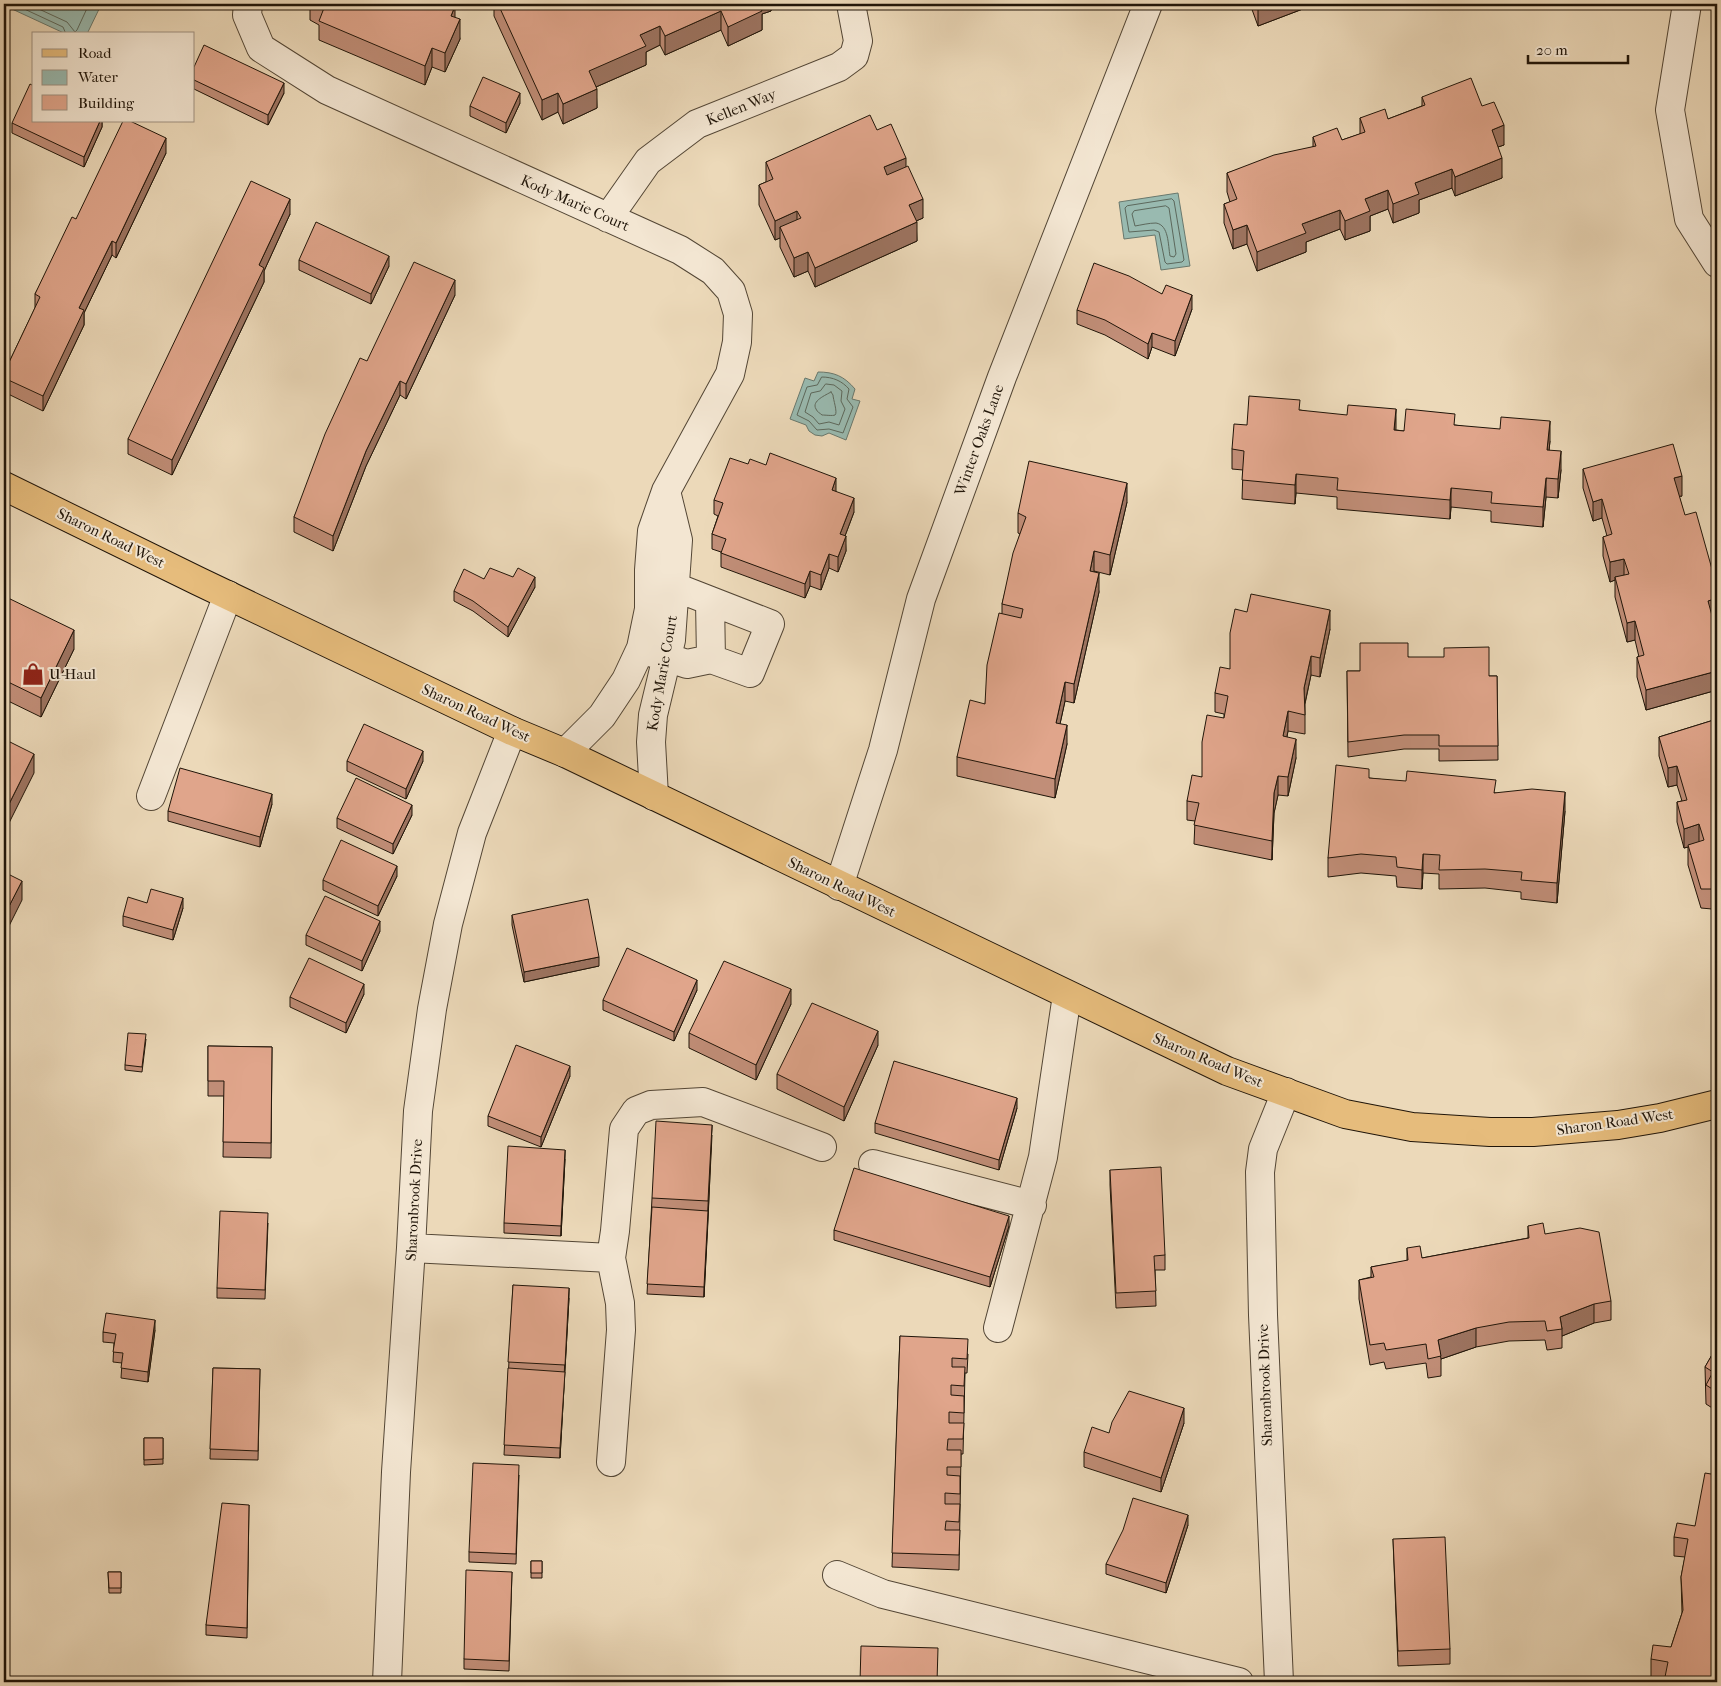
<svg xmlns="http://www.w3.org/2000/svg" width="1721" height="1686" font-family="'IM FELL French Canon',serif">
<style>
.water{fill:#99bab0;stroke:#69786d}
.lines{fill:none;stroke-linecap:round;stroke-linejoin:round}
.shore{stroke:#5c685c;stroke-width:1}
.minor-casing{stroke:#534635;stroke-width:30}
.major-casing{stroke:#201509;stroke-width:30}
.minor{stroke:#f3e6d2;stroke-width:28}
.major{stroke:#e6bc7c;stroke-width:28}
.wall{fill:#c18e78;stroke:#201509}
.shaded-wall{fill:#9d7461;stroke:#201509}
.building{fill:#e0a58b;stroke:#201509}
.labels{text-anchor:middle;stroke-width:4;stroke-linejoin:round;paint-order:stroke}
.street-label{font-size:15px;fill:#201509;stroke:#f3e6d2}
.poi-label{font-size:15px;fill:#201509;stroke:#f3e6d2;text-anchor:start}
</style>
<rect width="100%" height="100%" fill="#ecd9b9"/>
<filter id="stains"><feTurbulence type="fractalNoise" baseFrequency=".004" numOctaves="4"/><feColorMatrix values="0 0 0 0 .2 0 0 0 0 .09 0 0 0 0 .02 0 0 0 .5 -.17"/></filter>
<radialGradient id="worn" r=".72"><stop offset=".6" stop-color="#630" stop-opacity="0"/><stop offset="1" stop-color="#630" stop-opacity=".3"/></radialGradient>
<!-- water -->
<path class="water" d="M14,4h84l3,1 -14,29h-21l-54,-25z
M1178,193l12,73 -29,4 -6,-35 -31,4 -5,-37z
M818,372c16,0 26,4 37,17l-3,10 8,2 -14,39 -17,-7 -7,3 -7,-1 -6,-4 -3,-6 -16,-6 15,-41 9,3z"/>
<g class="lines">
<!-- shore -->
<path class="shore" d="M18,4l2,3 43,20 3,7
M28,4l39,18 8,10 2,-2 12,-26
M1172,199l2,2 10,59 -2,2 -15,2 -2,-2 -6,-30 -5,-2 -25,2 -4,-24 2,-2z
M1166,206l3,2 7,46 -2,3 -4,-1c-2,-11 -1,-31 -14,-33 -7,0 -15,2 -21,3l-3,-12 2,-3z
M822,377c11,0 20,4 27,12l-2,10 6,8 -10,26 -14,-4 -12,1 -8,-9 -12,-6 10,-28 10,-2z
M826,384l8,1 8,6 -1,10 4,8 -6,16 -10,-3 -10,2 -6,-7 -8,-5 6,-19 9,-2z
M831,392l2,3c0,4 5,18 2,20 -2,1 -10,0 -13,0 -2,-2 -5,-3 -6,-6 -5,-8 10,-14 15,-17z"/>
<defs>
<path id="minor" d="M248,4l-1,11 14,33 66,42 353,160 33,21 18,20 7,23 -1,28 -7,32 -64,117 -14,40 -3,39v39l-8,39 -15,32 -24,36 -37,37
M1687,4l-17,106 19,109 28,44
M608,218l40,-57 49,-37 142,-57 15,-11 4,-15 -7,-37
M710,601l1,58
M650,652l37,12 24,-5 39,14 20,-49 -95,-37 -17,-1
M151,796l77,-201
M654,796l-3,-54 2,-27 18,-75 7,-100 -12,-49
M839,886l44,-136 38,-151 81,-222 146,-373
M873,1164l159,41
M411,1248l200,10 4,-27 9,-102 12,-18 15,-6 52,-3 119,45
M998,1328l45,-171 24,-162
M611,1462l10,-132 -1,-27 -9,-45
M837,1575l46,19 356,88
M387,1682l9,-210 15,-224 7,-137 14,-102 16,-85 24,-91 40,-102
M1279,1682l-16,-367 -3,-143 3,-23 23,-57"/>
<path id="major" d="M4,486l194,95 314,150 53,22 662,318 118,43 67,13 78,5h43l85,-7 42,-7 57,-14"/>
</defs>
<!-- minor casing -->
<use href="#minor" class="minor-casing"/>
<!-- major casing -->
<use href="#major" class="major-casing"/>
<!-- minor -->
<use href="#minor" class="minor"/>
<!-- major -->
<use href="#major" class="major"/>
</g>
<!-- wall -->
<path class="wall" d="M310,4h141l9,35 -15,33 -13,-5 -7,18 -106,-45v-15l-9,-5z
M494,4h277v7l-9,3v16l-34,16 -7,-16 -56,25 -5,-10 -14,7v13l-50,22 1,21 -34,16 -5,-12 -16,8 -48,-104z
M1250,4h58v3l-50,19z
M194,67l90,26 -16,32 -74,-36z
M1422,97l60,9 22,39 -6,2 4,31 -47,18 -3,-8 -33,12v13l-26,10 -5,-14 -18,7v15l-25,9 -5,-11 -34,13v10l-49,19 -10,-27 -14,5 -9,-26v-19l6,-2 -3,-10v-19l86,-26v-10l29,3 18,-6v-16l28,1 34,-13z
M520,103l-14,30 -36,-17v-10z
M102,121v6l-18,40 -72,-34v-10z
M877,130l29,37 17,51 -7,3 1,20 -102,46 -7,-16 -14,6 -14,-30v-9l-5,2 -16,-35v-20l7,-3v-20z
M166,153l-50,105 -4,-3 -28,58v12l-41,86 -39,-19v-19l31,-65v-14l41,-75z
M290,214l-26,57v11l-92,193 -44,-21v-15z
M299,260l90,6 -18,38 -72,-34z
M1162,294l30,15 -17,47 -23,-9 -4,12 -43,-24 -28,-11v-14z
M455,295l-49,104 -6,-4 -34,71 -33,85 -39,-19v-15l73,-156z
M1300,410l96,20 8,1 51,-6 95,16 -1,9 12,20 -3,28 -12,-1 -3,30 -52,-5v-11l-40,-4 -1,12 -113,-10v-12l-41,-4 -1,11 -53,-5 1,-29 -11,-1v-20l15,-24z
M748,464l88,27 18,21 -9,24 1,15 -8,21 -9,-4 -8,22 -11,-4 -5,12 -84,-31v-15l-9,-3v-15l6,-18 -4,-2v-14z
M1583,469l99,27h-3l38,138v56l-71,20 -9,-33v-20h2l-4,-17 -8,2 -12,-45v-17l-5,2 -7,-26v-19l4,-1 -5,-18 -9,3 -10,-33z
M1127,502l-17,73 -16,-4 5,21 -25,111 -9,-2 -5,23 7,20 -12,54 -98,-22v-19l28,-53 17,-91v-9l18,-70 -2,-1v-20z
M484,579l51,8 -27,50 -35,-26 -19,-10v-10z
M4,596l70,53 -33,68 -37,-18z
M1330,629l-10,48 -9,-2 -6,29v30l-17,-3 -1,6 9,21 -8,38 -10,-1 -4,18 -2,47 -78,-16 1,-23 -8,-1v-19l15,-24 22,-59v-4l-9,-2v-19l15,-24z
M1408,657l81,19h8l1,84 -59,1v-12h-35l-56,8 -1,-86h13z
M1717,719v240l-4,-12v-20l4,-1 -5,-17 -11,-1 -13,-43v-18l-4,1 -7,-26v-20l5,-1 -5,-16 -9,2 -9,-31v-19z
M347,761h76l-17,38 -59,-28z
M1369,778l127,15 69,18 -8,92 -36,-4v-7l-36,-4 -46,1v-15l-16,-1 -1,16 -25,-2 -1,-11 -35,-3 -33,4v-19z
M272,804l-12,43 -92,-26v-10z
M412,815l-19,39 -56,-26v-10z
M397,876l-19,40 -55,-26v-10z
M147,903l36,5 -10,32 -50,-14v-10z
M512,915l87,51 -75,16 -12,-57z
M380,931l-18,40 -56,-26v-10z
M697,990l-23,51 -71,-31v-10z
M364,994l-18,39 -56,-26v-10z
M791,1004l-35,76 -67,-32v-15z
M146,1039l-4,33 -17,-2v-5z
M878,1045l-34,76 -67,-32v-15z
M208,1046l64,1 -1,111 -48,-1 1,-61h-16z
M570,1076l-29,71 -53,-21v-10z
M1017,1108l-18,62 -124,-37v-10z
M712,1135l-8,162 -57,-3 5,-96z
M565,1159l-4,77 -57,-3v-10z
M1110,1170l55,85v15h-10l1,36 -40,2 -6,-123z
M268,1223l-3,76 -48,-1v-10z
M1009,1226l-19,61 -156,-47v-10z
M1528,1226l17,8 66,67v19l-17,3 -32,13v12l-15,2 -2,-10 -36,1 -33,6 -35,12v17l-13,2 -2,-15 -40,6 -2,-7 -14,3 -11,-66v-19l12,-3v-10l36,-6v-13l15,10 106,-20z
M513,1285l56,13 -9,160 -56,-3z
M1717,1325v86l-11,-7 -1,-37 11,-19 -1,-19z
M155,1330l-7,52 -27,-4 1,-15 -9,-1 1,-19 -11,-1v-10z
M900,1336l68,18 -1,19h-2l-2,81h-2l-2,116 -67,-3z
M213,1368l47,1 -2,91 -48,-1z
M1184,1423l-23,69 -77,-25v-15l25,-19z
M144,1438h19v26l-19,1z
M519,1475l-3,89 -47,-2v-10z
M249,1505l-2,133 -41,-3v-10z
M1188,1525l-22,68 -60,-19v-10z
M1695,1526l22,156 -53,-2 -13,-2v-19l20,-12 11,-34 -1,-36 4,-20 -11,-1v-19z
M1393,1539l57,110v15l-52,2z
M531,1561h11v17h-11z
M108,1572h13v21h-12z
M512,1572l-3,99 -45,-2v-10z"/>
<!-- shaded-wall -->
<path class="shaded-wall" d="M757,4h14v7l-9,3v16l-34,16v-19z
M1266,4h42v3l-50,19v-19z
M455,6v19l-4,-9z
M721,11v19l-56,25v-19z
M460,19v20l-15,33v-19z
M660,26v19l-14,7v13l-57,25v-19l51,-36z
M432,48v19l-7,18v-19z
M284,83v10l-16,32v-10z
M597,89v19l-34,16v-20z
M520,93v10l-14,30v-10z
M558,93v19l-16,8v-20z
M100,121h2v6l-18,40v-10z
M1504,125v20l-12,4v-19z
M166,138v15l-50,105v-15z
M906,158v19l-22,9v-19z
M1502,158v20l-47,18v-19z
M1452,169v19l-33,12v13l-26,10v-19l22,-21z
M1388,190v19l-18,7v15l-25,9v-19l20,-22z
M290,199v15l-26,57v11l-92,193v-15l87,-195z
M923,199v19l-14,6v-19z
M1340,210v19l-34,13v10l-49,19v-19l45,-28z
M797,211v19l-17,-3v11l-5,2v-19z
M917,222v19l-102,46v-19z
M1247,225v19l-14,5v-19z
M112,241v14l-28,58v12l-41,86v-15l36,-88z
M808,252v19l-14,6v-19z
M389,256v10l-18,38v-10z
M455,280v15l-49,104v-15z
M1192,295v14l-17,47v-15z
M1152,333v14l-4,12v-15z
M400,381v14l-34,71 -33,85v-15l33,-85z
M1396,409v19l-2,21v-19z
M1550,421v20l-3,28v-19z
M1561,451v19l-3,28v-19z
M1296,474v19l-1,11v-19z
M1682,476v20l-8,1v-19z
M836,478v14l-4,-2z
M1546,478v19l-3,30v-20z
M1127,483v19l-17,73v-20z
M1451,488v19l-1,12v-19z
M854,498v14l-14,37v-15z
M1602,499v19l-9,3v-19z
M846,536v15l-8,21v-15z
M1094,551v20l-4,19v-19z
M829,554v14l-8,22v-15z
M1624,559v19l-9,-1v3l-5,2v-20z
M810,571v15l-5,12v-14z
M1099,573v19l-25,111v-19z
M535,577v10l-27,50v-10z
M1717,598v19l-9,3v-19z
M1330,610v19l-10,48v-19z
M1635,621v19l-8,2v-19z
M74,630v19l-33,68v-19z
M1311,656v19l-7,32v-19z
M1717,671v19l-71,20v-20z
M1065,682v19l-9,41v-19z
M1288,711v20l-5,24v-19z
M1067,725v19l-12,54v-19z
M1296,739v19l-8,38v-19z
M423,751v10l-17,38v-10z
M34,754v19l-30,60v-19z
M1677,766v19l-9,2v-19z
M1278,776v19l-4,18 -2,47v-19l2,-48z
M1565,792v19l-8,92v-20z
M272,794v10l-12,43v-10z
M412,805v10l-19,39v-10z
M1699,824v20l-15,4v-19z
M1423,854v19l-1,16v-19z
M397,866v10l-19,40v-10z
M22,881v19l-18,36v-20z
M183,898v10l-10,32v-10z
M380,921v10l-18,40v-10z
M599,957v9l-75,16v-10z
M697,980v10l-23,51v-9z
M364,984v10l-18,39v-10z
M791,989v15l-35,76v-15z
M878,1031v14l-34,76v-14z
M570,1066v10l-29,71v-10z
M1017,1098v10l-18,62v-10z
M712,1125l-4,96 -4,76v-10z
M565,1150v9l-4,77v-10z
M1009,1216v10l-19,61v-10z
M569,1288v10l-9,160v-10z
M1594,1304v19l-32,13v-7l-2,-12z
M155,1320v10l-7,52v-10z
M1476,1328v19l-35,12 -3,-19z
M1184,1408v15l-23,69v-14z
M1188,1515v10l-22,68v-10z"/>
<!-- building -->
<path class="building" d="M315,4h136l4,2 -4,10 9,3 -15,34 -13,-5 -7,18 -106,-45 5,-13z
M498,4h261l3,7 -34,16 -7,-16 -56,25 -5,-10 -20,9 6,11 -57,25 8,18 -34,15 -5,-11 -16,7z
M1257,4h9l-8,3z
M204,45l80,38 -16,32 -74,-35v-13z
M483,77l37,16 -14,30 -36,-17z
M1471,78l11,28 12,-4 10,23 -12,5 10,28 -47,19 -3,-8 -37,14 4,11 -26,10 -5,-14 -23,9 5,12 -25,10 -5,-11 -38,14 4,9 -49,19 -10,-27 -14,5 -9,-26 13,-5 -10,-26 47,-18 42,-9 -3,-9 24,-9 5,12 23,-8 -5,-14 25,-9 3,10 37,-14 -3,-8z
M30,84l4,2v35h66l-16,36 -72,-34z
M870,115l7,15 14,-6 15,34 -22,9 3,8 21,-9 15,33 -14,6 8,17 -102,46 -7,-16 -14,6 -14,-31 21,-9 -4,-7 -22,10 -16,-36 14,-6 -7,-17z
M123,121h7l36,17 -50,105 -4,-2 -33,67 5,2 -41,86 -39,-18v-5l36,-76 -5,-3 37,-77 4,2z
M251,181l39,18 -31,66 5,3 -92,192 -44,-21z
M316,222l73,34 -18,38 -72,-34z
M414,262l41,18 -49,104 -6,-3 -34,70 -33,85 -39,-19 31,-83 35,-76 7,3z
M1094,263l35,13 33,18 4,-9 26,10 -17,46 -23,-8 -4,11 -43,-24 -28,-10z
M1249,396l51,4 -1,10 48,5 1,-10 48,4 -2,21 10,1 2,-22 49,5 -1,11 46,4 1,-12 49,4 -3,29 14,1 -3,28 -12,-1 -3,29 -52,-4 1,-11 -41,-4 -1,12 -113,-10 1,-12 -42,-4 -1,11 -53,-5 2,-29 -12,-2 2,-25 13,1z
M1673,444l9,32 -8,2 11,37 11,-3 21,75v11l-9,3 9,33v37l-71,19 -9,-33 7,-2 -9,-34 -8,2 -12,-46 14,-3 -5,-15 -14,3 -7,-25 9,-3 -10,-35 -9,3 -10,-33z
M770,453l66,25 -4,12 22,8 -14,36 6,2 -8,21 -9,-3 -8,21 -11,-4 -5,13 -84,-31 5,-14 -14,-5 11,-31 -9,-3 16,-42 18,6 2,-5 16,6z
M1029,461l98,22 -17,72 -16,-4 -4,20 9,2 -25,111 -9,-2 -9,41 11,2 -12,54 -98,-22 13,-57 15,4 2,-39 12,-52 22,5 2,-9 -21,-5 11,-51 13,-36 -8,-4z
M490,568l23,9 5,-9 17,9 -27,50 -35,-26 -19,-10 10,-22 20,10z
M1251,594l79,16 -10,48 -9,-2 -7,32 1,27 -17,-4 -5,25 13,3 -8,38 -10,-1 -4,17 -2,48 -78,-16 5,-22 -12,-2 5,-26 10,2v-35l5,-27 17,3 4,-22 -13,-3 5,-26 10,2v-36l5,-24 12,3z
M4,596l70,34 -33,68 -37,-18z
M1360,643h48v14h36v-9l45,-1v29h8l1,70h-59v-11h-35l-56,7 -1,-71h13z
M1717,719v188l-5,-18h-11l-13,-44 16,-5 -5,-16 -15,5 -7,-27 10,-2 -10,-34 -9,2 -9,-31z
M364,724l59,27 -17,38 -59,-28z
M4,739l30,15 -30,60z
M1336,765l33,4v9l37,3 1,-10 89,9 -2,13 38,-4 33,3 -8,91 -36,-3 1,-8 -37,-3 -46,1 1,-15 -17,-1 -1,16 -25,-3 -1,-10 -35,-3 -33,4z
M180,768l92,26 -12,43 -92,-26z
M356,778l56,27 -19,39 -56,-26z
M341,840l56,26 -19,40 -55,-26z
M4,872l18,9 -18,35z
M151,889l32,9 -10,32 -50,-14 5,-19 19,6z
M325,896l55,25 -18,40 -56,-26z
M588,899l11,58 -75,15 -12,-57z
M1717,926v14l-4,-13z
M627,948l70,32 -23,52 -71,-32z
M309,958l55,26 -18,39 -56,-26z
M724,961l67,28 -35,76 -67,-32z
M812,1003l66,28 -34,76 -67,-33z
M128,1033l18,1 -4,33 -17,-2z
M516,1045l54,21 -29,71 -53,-21z
M208,1046l64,1 -1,96 -48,-1 1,-61h-16z
M894,1061l123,37 -18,62 -124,-37z
M656,1121l56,4 -4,76 -56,-3z
M508,1146l57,4 -4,76 -57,-3z
M1161,1167l4,88 -11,1 2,35 -40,2 -6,-123z
M854,1168l155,48 -19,61 -156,-47z
M652,1207l56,4 -4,76 -57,-3z
M220,1211l48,2 -3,77 -48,-2z
M1543,1223l2,11 35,-6 19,4 12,69 -17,3 -34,13 2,12 -15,2 -2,-10 -36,1 -33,6 -38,12 3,16 -13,3 -2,-15 -40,6 -2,-7 -14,2 -11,-65 15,-3 -3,-10 37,-7 -1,-12 13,-2 2,12 107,-20 -1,-12z
M513,1285l56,3 -4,77 -57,-3z
M106,1313l49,7 -7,52 -27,-4 2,-15 -10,-1 3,-18 -13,-2z
M900,1336l68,3 -1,20 -15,-1v9h13l-1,19 -13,-1v10l13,1v17l-15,-1v11h15l-1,16h-15l-1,11h14v17h-14v8l13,1v18l-15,-1v11h15l-1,18 -13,-1 -1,9h15l-1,25 -67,-2z
M1717,1346v46l-11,-7 7,-13 -8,-5z
M213,1368l47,1 -2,82 -48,-2z
M508,1368l57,4 -5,76 -56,-3z
M1129,1391l55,17 -23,70 -77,-26 8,-25 17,6 3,-11z
M144,1438h19v21l-19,1z
M473,1463l46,2 -3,89 -47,-2z
M1705,1473l12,2v207h-53l4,-20 -17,-3 2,-14 18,2 12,-37 -2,-33 7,-38 -14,-2 3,-14 18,3z
M1133,1498l55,17 -22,68 -60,-19 17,-34z
M222,1503l27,2 -2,123 -41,-3z
M1445,1537l5,112 -52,2 -5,-112z
M531,1561h11v12h-11z
M466,1570l46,2 -3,89 -45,-2z
M108,1572h13v16h-12z
M861,1646l77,2 -1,34h-77z
M464,1680l46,2h-46z"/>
<!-- icons -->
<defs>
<symbol id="shop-bare" viewBox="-9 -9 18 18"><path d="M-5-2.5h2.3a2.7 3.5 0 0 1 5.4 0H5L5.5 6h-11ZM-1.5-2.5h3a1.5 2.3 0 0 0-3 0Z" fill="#8f2418" stroke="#f3e6d2" stroke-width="2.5" paint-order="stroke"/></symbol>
</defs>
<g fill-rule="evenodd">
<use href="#shop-bare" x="17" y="658" width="32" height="32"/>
</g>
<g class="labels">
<!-- street labels -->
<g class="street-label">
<text transform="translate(741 107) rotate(-22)" y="5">Kellen Way</text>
<text transform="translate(575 203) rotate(24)" y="5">Kody Marie Court</text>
<text transform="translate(979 440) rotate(-70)" y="5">Winter Oaks Lane</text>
<text transform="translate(111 538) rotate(26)" y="5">Sharon Road West</text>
<text transform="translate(662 673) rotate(-80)" y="5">Kody Marie Court</text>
<text transform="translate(476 713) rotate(25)" y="5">Sharon Road West</text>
<text transform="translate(842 887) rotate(26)" y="5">Sharon Road West</text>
<text transform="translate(1208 1060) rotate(23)" y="5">Sharon Road West</text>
<text transform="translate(1615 1122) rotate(-8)" y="5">Sharon Road West</text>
<text transform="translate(414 1200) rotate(-87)" y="5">Sharonbrook Drive</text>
<text transform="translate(1265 1385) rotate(-92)" y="5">Sharonbrook Drive</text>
</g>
<!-- poi labels -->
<g class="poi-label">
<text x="49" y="679">U-Haul</text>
</g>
</g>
<!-- margin -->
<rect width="1721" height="1686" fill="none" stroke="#ecd9b9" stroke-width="20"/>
<rect x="5" y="5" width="1711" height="1676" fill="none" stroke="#201509" stroke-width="2.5"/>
<rect x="10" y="10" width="1701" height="1666" fill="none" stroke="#201509"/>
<!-- legend -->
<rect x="32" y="32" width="162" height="90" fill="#f3e6d2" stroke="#9f9282"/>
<rect x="42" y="49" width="25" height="8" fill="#e6bc7c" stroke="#9f9282"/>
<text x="78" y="58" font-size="15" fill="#201509">Road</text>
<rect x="42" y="70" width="25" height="15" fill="#99bab0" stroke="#9f9282"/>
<text x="78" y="82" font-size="15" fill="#201509">Water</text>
<rect x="42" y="95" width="25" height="15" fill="#e0a58b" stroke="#9f9282"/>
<text x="78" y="108" font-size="15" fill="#201509">Building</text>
<!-- scale -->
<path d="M1528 55v8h100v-8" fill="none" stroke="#201509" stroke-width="2.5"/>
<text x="1536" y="55" font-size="15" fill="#201509" stroke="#f3e6d2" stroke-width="4" paint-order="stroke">20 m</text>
<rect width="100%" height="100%" filter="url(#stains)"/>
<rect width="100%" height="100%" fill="url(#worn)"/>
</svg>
